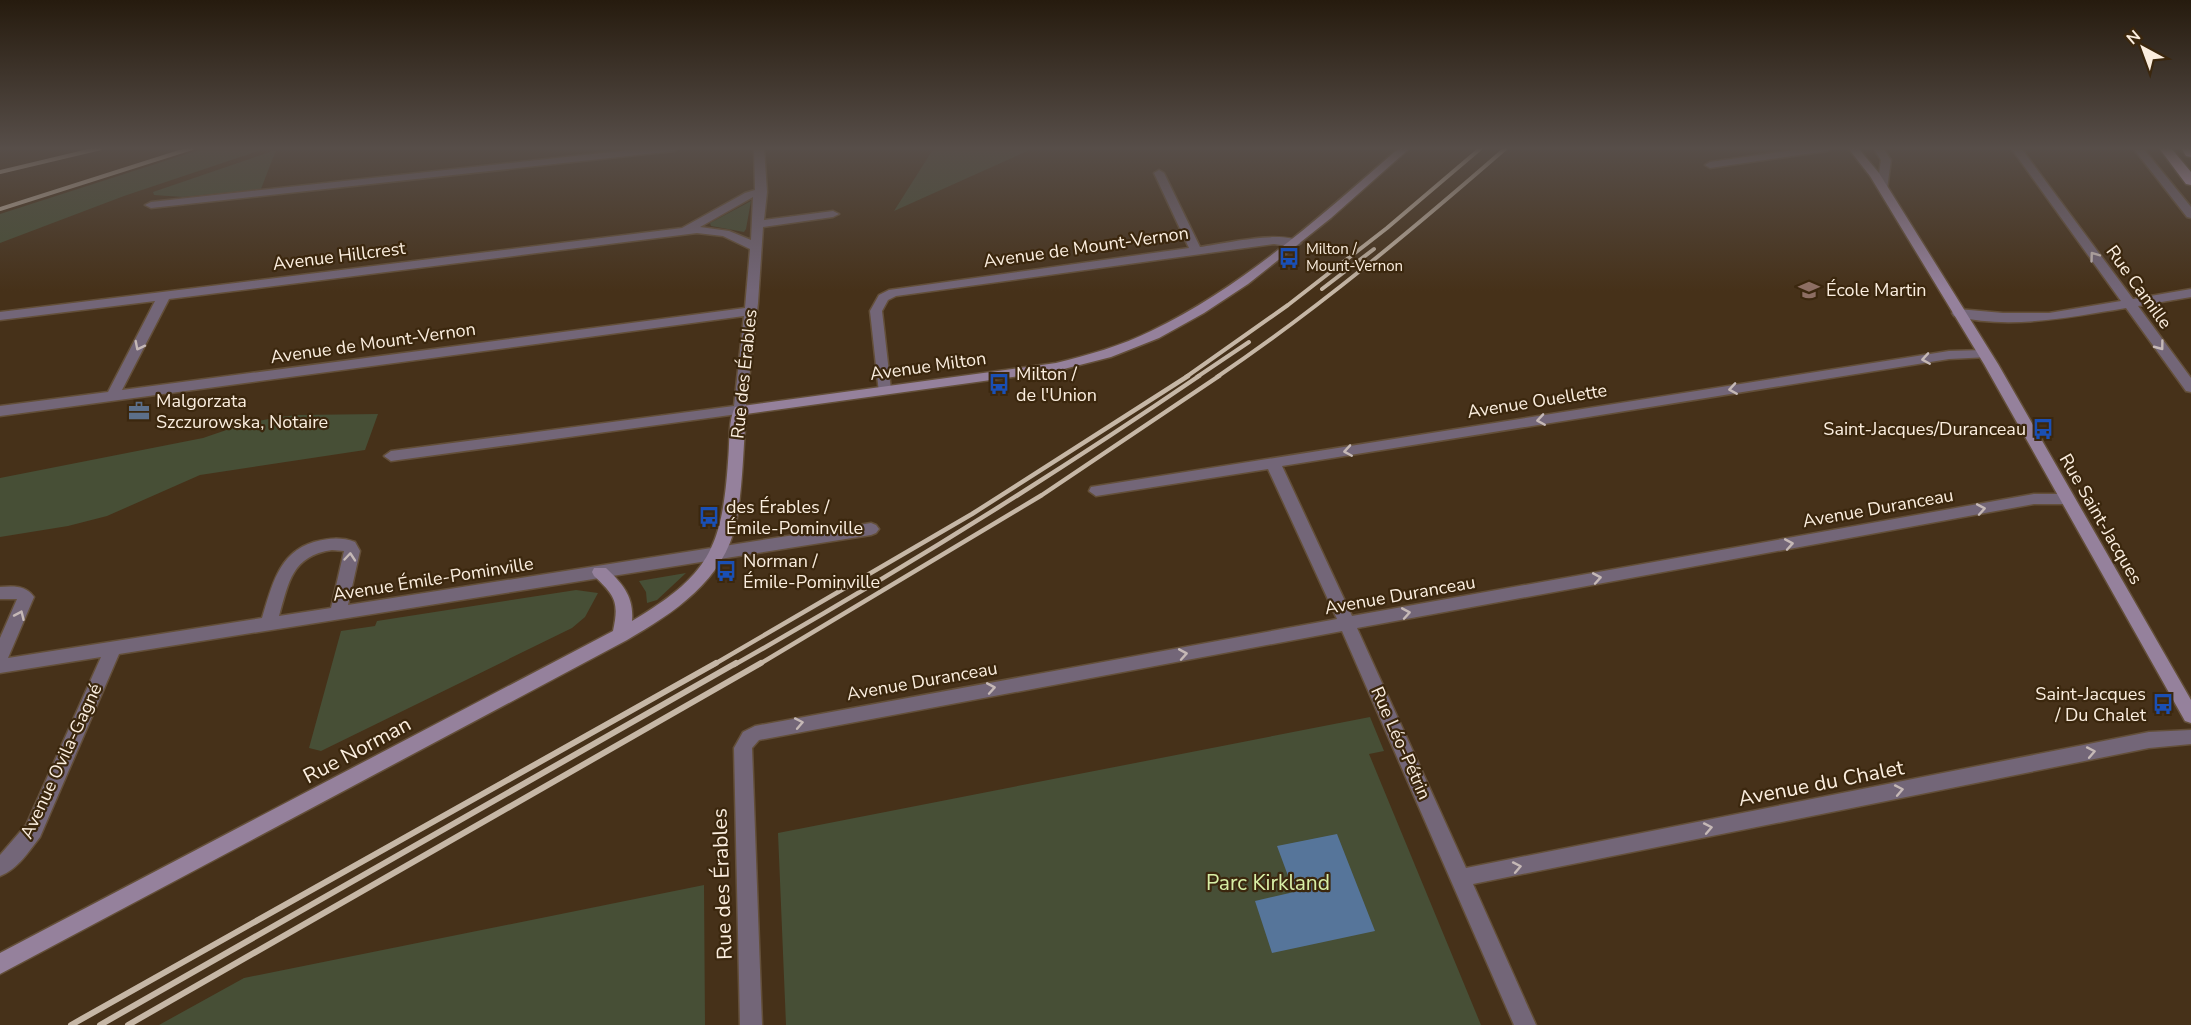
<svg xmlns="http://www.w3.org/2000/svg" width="2191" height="1025" font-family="'Nunito Sans',sans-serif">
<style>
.green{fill:#474f36}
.water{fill:#56759a}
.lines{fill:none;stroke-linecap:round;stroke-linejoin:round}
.street-casing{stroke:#634f39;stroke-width:3}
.secondary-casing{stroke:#634f39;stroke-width:3}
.highway-casing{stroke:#634f39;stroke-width:3}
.street{fill:#736678;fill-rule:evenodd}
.secondary{fill:#95819c;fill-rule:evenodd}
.highway{fill:#c6a7d1;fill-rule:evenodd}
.rail-far2{stroke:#c6b7a6;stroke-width:4}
.rail-far1{stroke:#c6b7a6;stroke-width:4.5}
.rail{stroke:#c6b7a6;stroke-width:6}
.oneway{stroke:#c5b8b6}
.labels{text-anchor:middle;stroke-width:4.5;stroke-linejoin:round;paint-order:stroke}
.far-poi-label{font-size:15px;fill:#fbeedf;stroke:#3b270e;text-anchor:start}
.street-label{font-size:18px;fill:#fbeedf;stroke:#3b270e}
.poi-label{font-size:18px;fill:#fbeedf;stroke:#3b270e;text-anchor:start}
.near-street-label{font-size:21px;fill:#fbeedf;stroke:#3b270e}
.near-park-label{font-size:21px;fill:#d8efa6;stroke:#3b270e}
</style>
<rect width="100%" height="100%" fill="#463119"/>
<!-- green -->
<path class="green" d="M205,148h62l-143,48 -124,47v-29z
M937,148h97l-140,63 38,-60z
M276,150l-15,39 -78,8 -29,-2 -1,-3z
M751,201l-5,28 -2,3 -33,-6 -1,-3z
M378,414l-13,36 -165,25 -93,41 -39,10 -68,11v-59l203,-40 41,-14 34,-7 21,-2z
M686,573l-29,27 -10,3 -1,-11 -7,-11z
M576,590l22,3 -13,24 -13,11 -251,123 -12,-3 32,-117 34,-5 2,-5z
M1370,717l14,34 -15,3 112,271h-695l-8,-192z
M704,885l1,140h-546l85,-47z"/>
<!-- water -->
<path class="water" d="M1337,834l38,97 -103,22 -17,-52 39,-9 -17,-46z"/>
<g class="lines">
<defs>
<path id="street" d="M648,148h31l-5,3 -523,57 -6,-3 6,-3z
M754,148h10l3,44 -3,28 69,-9 6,3 -6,3 -70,10 -5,76 -13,110 -354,48 -7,-5 7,-5 343,-45 10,-90 -744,100v-10l108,-14 47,-91 -155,19v-8l682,-84 63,-35 10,-3zM753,197l-2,43 -22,-9 -29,-4zM697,233l26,3 27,13 -5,59 -623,82 47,-91z
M1808,148h24l-5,3 -117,17 -5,-3 5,-3z
M1873,148h10l8,12 -4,29h-8l-2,-2 4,-27z
M2011,148h10l112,151 58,-10v8l-53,9 53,72v14l-5,-1 -60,-83c-56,9 -116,22 -172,8l-2,-3 2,-3 4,-1 45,4h46l72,-12z
M2133,148h10l48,59v11l-4,-1z
M1159,170l5,3 36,74c23,-3 84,-18 101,-4l-6,4 -21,-3 -378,52 -8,4 -6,11 9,79 -2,3h-10l-9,-82 9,-16 10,-5 300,-42 -35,-75z
M1984,350l5,1 2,3 -2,3 -40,2 -667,107 70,150 682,-122h32l7,5 -7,5h-32l-677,124 109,240 683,-136 42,-2v14l-42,4 -676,136 63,141h-22l-172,-394 -583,109 -7,8 10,277h-22l-6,-277 9,-16 12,-6 582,-107 -69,-150 -172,27 -7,-5 2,-4 858,-136z
M871,523l5,2 3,4 -3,4 -5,2 -752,119 -79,183c-11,14 -22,32 -40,39v-21l26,-30 75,-168 -101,16v-35l17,-39h-17v-12c13,-1 26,-2 34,10l-26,61 254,-40c10,-32 16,-65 52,-76 15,-4 27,-5 41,0l5,9 -12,54zM332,550l12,1 -13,57 -52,8c10,-35 13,-60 53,-66z"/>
<path id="secondary" d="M1399,148h11l-79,70 -83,66 -44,29 -45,25 -48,19 -55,14 -310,43c-3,36 -3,73 -10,109 -12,57 -62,90 -109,117l-627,334v-21l613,-322c6,-28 3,-35 -19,-55l-2,-4 2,-4h12c17,16 28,29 26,53 76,-45 90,-72 96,-159 2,-17 0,-41 7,-55l321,-44c32,-8 65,-17 95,-32 93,-45 171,-116 248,-183z
M1848,148h10l21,25 119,191 193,336v23l-6,-2 -201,-357 -114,-188z"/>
<path id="highway" d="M2159,148h12l20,24v13l-5,-1z
M2181,148h10v9l-5,-1z"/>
</defs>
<!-- street casing -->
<use href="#street" class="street-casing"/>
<!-- secondary casing -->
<use href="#secondary" class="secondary-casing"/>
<!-- highway casing -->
<use href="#highway" class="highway-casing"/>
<!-- street -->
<use href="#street" class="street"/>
<!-- secondary -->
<use href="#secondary" class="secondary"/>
<!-- highway -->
<use href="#highway" class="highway"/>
<!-- rail-far2 -->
<path class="rail-far2" d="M0,172l101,-24
M0,209l192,-61
M1322,289l52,-40
M1186,377l102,-72 99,-77 94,-80
M1197,377l52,-35
M1217,377c102,-69 196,-148 289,-229"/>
<!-- rail-far1 -->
<path class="rail-far1" d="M713,665l259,-151 216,-138
M734,665c159,-90 314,-186 465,-289
M758,665l284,-170 177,-119"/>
<!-- rail -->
<path class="rail" d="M71,1025l645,-362
M100,1025l636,-362
M128,1025l633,-362"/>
</g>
<!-- one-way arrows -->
<defs><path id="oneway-chevron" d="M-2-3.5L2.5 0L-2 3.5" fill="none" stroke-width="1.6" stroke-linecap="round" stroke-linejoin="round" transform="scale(1.5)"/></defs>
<g class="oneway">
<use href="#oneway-chevron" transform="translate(2094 256) rotate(-126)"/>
<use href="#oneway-chevron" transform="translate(139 346) rotate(117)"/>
<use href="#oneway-chevron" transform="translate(2160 346) rotate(53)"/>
<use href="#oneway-chevron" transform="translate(1926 359) rotate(171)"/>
<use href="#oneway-chevron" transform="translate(1733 389) rotate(171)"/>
<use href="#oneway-chevron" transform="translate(1541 420) rotate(171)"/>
<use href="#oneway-chevron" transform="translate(1348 451) rotate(171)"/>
<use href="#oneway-chevron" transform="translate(1981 509) rotate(-10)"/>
<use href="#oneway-chevron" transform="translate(1789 544) rotate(-10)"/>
<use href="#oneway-chevron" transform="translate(350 557) rotate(-85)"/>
<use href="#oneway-chevron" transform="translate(1597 578) rotate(-10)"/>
<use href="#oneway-chevron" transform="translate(1406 613) rotate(-10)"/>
<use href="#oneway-chevron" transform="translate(20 615) rotate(-66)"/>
<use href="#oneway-chevron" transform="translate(1183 654) rotate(-10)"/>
<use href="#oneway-chevron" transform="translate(991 688) rotate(-10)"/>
<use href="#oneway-chevron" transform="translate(799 723) rotate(-11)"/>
<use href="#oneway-chevron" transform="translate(2091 752) rotate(-11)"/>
<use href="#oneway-chevron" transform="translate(1899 790) rotate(-11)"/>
<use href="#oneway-chevron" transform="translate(1708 828) rotate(-11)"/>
<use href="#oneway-chevron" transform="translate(1517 867) rotate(-11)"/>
</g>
<!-- sky -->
<linearGradient id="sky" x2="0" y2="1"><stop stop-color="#261b0e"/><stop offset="0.51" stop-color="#574e49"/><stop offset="1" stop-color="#574e49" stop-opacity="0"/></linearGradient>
<rect width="2191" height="291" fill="url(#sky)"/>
<!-- icons -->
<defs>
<symbol id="bus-bare" viewBox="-9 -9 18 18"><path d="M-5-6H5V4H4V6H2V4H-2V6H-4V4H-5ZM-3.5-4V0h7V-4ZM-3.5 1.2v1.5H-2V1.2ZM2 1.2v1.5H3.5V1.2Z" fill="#1a4fb4" stroke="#3b270e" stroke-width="2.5" paint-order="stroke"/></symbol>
<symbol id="school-bare" viewBox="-9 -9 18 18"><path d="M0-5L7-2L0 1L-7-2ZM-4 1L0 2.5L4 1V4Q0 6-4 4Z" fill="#8d6e63" stroke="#3b270e" stroke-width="2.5" paint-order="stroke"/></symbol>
<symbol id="office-bare" viewBox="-9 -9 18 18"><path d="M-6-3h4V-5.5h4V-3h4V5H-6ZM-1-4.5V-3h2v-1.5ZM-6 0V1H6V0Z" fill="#5c6f8a" stroke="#3b270e" stroke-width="2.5" paint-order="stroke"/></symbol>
</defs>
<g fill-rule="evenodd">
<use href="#bus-bare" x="1274" y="243" width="30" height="30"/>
<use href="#school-bare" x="1794" y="275" width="30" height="30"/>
<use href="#bus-bare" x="984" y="369" width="30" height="30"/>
<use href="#office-bare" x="124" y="396" width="30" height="30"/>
<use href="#bus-bare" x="2028" y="414" width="30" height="30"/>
<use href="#bus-bare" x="694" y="502" width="30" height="30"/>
<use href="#bus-bare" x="711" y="556" width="30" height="30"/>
<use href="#bus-bare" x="2148" y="689" width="30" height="30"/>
</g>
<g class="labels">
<!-- far-poi labels -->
<g class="far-poi-label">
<text x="1306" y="254">Milton /<tspan x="1306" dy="17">Mount-Vernon</tspan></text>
</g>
<!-- street labels -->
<g class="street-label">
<text transform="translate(1086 247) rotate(-8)" y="6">Avenue de Mount-Vernon</text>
<text transform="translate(339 256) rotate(-7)" y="6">Avenue Hillcrest</text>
<text transform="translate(2139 287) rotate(54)" y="6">Rue Camille</text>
<text transform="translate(373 343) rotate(-8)" y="6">Avenue de Mount-Vernon</text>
<text transform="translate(928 366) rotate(-8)" y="6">Avenue Milton</text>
<text transform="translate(744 374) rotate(-84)" y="6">Rue des Érables</text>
<text transform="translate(1537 401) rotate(-9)" y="6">Avenue Ouellette</text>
<text transform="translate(1878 508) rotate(-10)" y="6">Avenue Duranceau</text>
<text transform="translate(2101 519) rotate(60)" y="6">Rue Saint-Jacques</text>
<text transform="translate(433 579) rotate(-9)" y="6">Avenue Émile-Pominville</text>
<text transform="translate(1400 595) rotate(-10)" y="6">Avenue Duranceau</text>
<text transform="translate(922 681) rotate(-10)" y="6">Avenue Duranceau</text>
<text transform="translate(1401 743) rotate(66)" y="6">Rue Léo-Pétrin</text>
<text transform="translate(61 761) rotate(-65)" y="6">Avenue Ovila-Gagné</text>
</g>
<!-- poi labels -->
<g class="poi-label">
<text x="1826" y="296">École Martin</text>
<text x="1016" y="380">Milton /<tspan x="1016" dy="21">de l'Union</tspan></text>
<text x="156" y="407">Malgorzata<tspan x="156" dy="21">Szczurowska, Notaire</tspan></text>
<text x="2026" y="435" text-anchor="end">Saint-Jacques/Duranceau</text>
<text x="726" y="513">des Érables /<tspan x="726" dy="21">Émile-Pominville</tspan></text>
<text x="743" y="567">Norman /<tspan x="743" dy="21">Émile-Pominville</tspan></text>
<text x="2146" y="700" text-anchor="end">Saint-Jacques<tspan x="2146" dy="21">/ Du Chalet</tspan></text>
</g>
<!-- near-street labels -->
<g class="near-street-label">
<text transform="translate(357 750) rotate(-28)" y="7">Rue Norman</text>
<text transform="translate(1821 783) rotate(-11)" y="7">Avenue du Chalet</text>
<text transform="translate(722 884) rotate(-92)" y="7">Rue des Érables</text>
</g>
<!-- near-park labels -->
<g class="near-park-label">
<text x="1268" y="890">Parc Kirkland</text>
</g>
</g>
<!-- north arrow -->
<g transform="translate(2143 48) rotate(319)" stroke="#3b270e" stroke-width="4.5" paint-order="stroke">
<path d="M0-4.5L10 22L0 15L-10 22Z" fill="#fbeedf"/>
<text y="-9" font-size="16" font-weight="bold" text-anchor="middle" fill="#fbeedf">N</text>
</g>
</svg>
